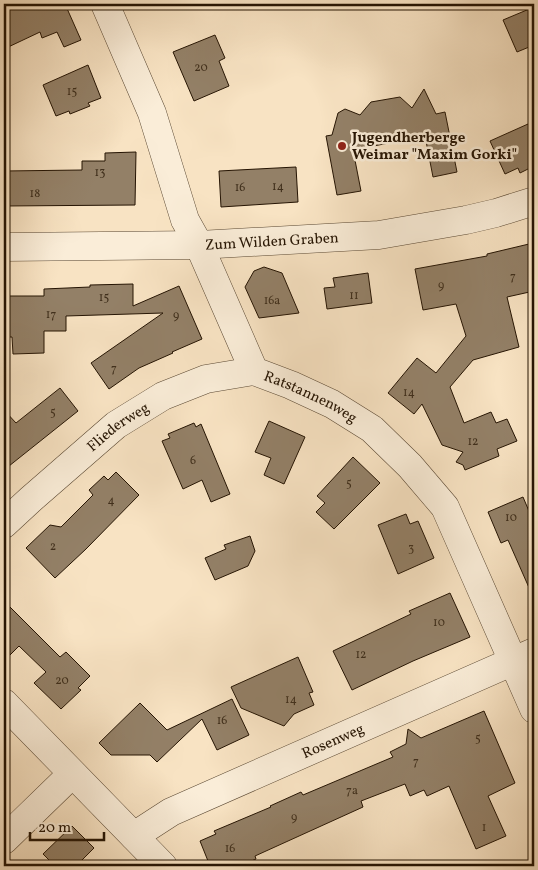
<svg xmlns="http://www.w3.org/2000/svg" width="538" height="870" font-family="Vollkorn,serif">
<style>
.building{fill:#938067;stroke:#251403}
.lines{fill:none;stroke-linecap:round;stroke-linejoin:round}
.minor-casing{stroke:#5a4833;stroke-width:29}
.minor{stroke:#faedd8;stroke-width:28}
.poi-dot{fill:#8f2418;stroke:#faedd8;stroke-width:2}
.labels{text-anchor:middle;stroke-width:5;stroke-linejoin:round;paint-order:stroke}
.number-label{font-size:12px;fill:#402f1c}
.poi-label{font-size:15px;font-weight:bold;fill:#251403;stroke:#faedd8;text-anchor:start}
.street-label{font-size:15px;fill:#251403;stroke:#faedd8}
</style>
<rect width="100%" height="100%" fill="#f8e3c3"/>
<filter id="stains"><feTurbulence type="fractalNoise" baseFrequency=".004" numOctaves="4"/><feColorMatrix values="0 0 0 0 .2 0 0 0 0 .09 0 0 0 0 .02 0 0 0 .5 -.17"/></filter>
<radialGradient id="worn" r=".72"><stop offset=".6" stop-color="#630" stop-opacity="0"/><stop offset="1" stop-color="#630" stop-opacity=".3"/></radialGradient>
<!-- building -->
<path class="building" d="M4,4h61l16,36 -17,7 -7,-15 -15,6 -2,-6 -36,17z
M534,7v38l-17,7 -14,-32z
M215,35l10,23 -6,3 10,25 -35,15 -21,-49z
M88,65l13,33 -13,5 2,3 -20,8 -1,-3 -13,5 -13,-31z
M424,89l12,25 9,-2 12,60 -24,5 -8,-41 -72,14 8,41 -24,4 -11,-59 6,-1 6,-22 7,-4 15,6 11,-13 29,-5 12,11z
M528,124l6,14v28l-14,7 -2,-5 -13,6 -15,-33z
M136,152l-1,53 -131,1v-35l78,-1v-9h23v-8z
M296,167l2,35 -77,5 -2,-36z
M529,244l5,22v25l-27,6 12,50 -46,13 -23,27 14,36 27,-11 5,11 11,-4 10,22 -20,8 2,7 -34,14 -2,-5 -7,-3 7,-10 -21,-7 -20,-41 -8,10 -26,-21 29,-35 19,15 30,-37 -10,-32 -33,6 -8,-41 72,-13v-2z
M264,267l18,6 17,40 -40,5 -14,-31 9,-16z
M368,273l4,30 -45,6 -3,-21 11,-1 -2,-9z
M133,284v22l46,-20 23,53 -30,13 1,1 -34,15 -30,21 -18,-26 72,-50 -97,3v15h-22v22l-31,1 -1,-17h-8v-41h40v-7l46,-2v-2z
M60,388l18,23 -74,59v-60l12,13z
M269,421l36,16 -21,47 -20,-9 7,-17 -16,-6z
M194,423l2,4 5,-3 29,70 -19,8 -9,-22 -19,9 -21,-48 8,-3 -2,-4z
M353,457l27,26 -46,46 -18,-17 9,-9 -8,-7z
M116,472l23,23 -53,54 -31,29 -29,-30 24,-23 11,2 32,-32 -4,-5 15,-14 4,4z
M523,497l11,26v76l-26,-59 -7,3 -13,-31z
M406,514l4,10 8,-3 16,37 -36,16 -20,-49z
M250,536l5,15 -7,15 -33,14 -10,-22 21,-9 -2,-4z
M450,593l20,44 -57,24 -61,29 -19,-39 78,-37 -2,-3z
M4,601l56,56 6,-5 24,24 -12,12 3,2 -20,19 -27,-26 12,-11 -27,-26 -15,15z
M298,657l15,35 -4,1 5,12 -20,9 -10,12 -43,-18 -10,-21z
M232,699l17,36 -32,15 -15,-31 -45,43 -7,-7h-39l-12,-12 41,-40 27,27z
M484,711l31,72 -27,13 18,40 -30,13 -27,-63 -22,10 -3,-6 -14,6 -5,-12 -44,17 2,6 -108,49 1,3 -16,7h-30l-10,-25 16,-7 -2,-3 57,-24 -1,-1 31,-14 2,3 90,-38 -3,-5 16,-8 2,-15 13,9z
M72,826l22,22 -18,18h-21l-12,-12z"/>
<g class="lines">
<defs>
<g id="minor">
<path id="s1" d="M105,4l47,109 33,107 14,25 55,126 37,14 41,19 40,25 38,37 35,41 89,202"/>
<path id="s2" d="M4,247l195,-2 180,-10 87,-15 30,-7 38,-12"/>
<path id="s3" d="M4,524l27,-25 85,-74 47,-29 43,-17 48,-8"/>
<path d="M4,703l159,163"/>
<path id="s4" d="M134,836l37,-24 363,-160"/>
<path d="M4,840l68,-66"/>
</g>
</defs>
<!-- minor casing -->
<use href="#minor" class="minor-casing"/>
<!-- minor -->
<use href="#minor" class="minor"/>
</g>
<!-- markers -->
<circle class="poi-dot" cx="342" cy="146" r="5"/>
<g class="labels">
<!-- number labels -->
<g class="number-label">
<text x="201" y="71">20</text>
<text x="72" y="95">15</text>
<text x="100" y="176">13</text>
<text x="278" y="190">14</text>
<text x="240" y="191">16</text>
<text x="35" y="197">18</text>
<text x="513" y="280">7</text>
<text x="441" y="289">9</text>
<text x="354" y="299">11</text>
<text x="104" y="301">15</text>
<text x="272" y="304">16a</text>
<text x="51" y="318">17</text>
<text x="176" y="319">9</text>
<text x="114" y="372">7</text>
<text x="409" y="396">14</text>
<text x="53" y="416">5</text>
<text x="473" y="445">12</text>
<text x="193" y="464">6</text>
<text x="349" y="487">5</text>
<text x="111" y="504">4</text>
<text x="511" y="521">10</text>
<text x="53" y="550">2</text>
<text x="411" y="552">3</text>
<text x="439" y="626">10</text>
<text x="361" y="658">12</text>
<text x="62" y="684">20</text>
<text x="291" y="703">14</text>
<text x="222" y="724">16</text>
<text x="478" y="742">5</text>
<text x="416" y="765">7</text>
<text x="352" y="794">7a</text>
<text x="294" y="821">9</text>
<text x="484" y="831">1</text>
<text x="230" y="852">16</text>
</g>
<!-- poi labels -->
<g class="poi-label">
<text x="352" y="142">Jugendherberge<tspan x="352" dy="17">Weimar "Maxim Gorki"</tspan></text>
</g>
<!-- street labels -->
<g class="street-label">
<text dy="5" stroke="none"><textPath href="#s2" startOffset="268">Zum Wilden Graben</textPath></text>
<text dy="5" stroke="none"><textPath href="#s1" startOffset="459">Ratstannenweg</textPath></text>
<text dy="5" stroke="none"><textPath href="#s3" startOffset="150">Fliederweg</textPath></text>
<text dy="5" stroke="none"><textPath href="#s4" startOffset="221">Rosenweg</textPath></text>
</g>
</g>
<!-- margin -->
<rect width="538" height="870" fill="none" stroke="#f8e3c3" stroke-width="20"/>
<rect x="5" y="5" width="528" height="860" fill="none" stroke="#251403" stroke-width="2.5"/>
<rect x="10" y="10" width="518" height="850" fill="none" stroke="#251403"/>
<!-- scale -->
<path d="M30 832v8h74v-8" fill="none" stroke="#251403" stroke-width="2.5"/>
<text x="38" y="832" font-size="15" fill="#251403" stroke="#faedd8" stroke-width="4" paint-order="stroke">20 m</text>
<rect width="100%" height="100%" filter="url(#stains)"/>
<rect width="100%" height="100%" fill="url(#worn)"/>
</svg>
